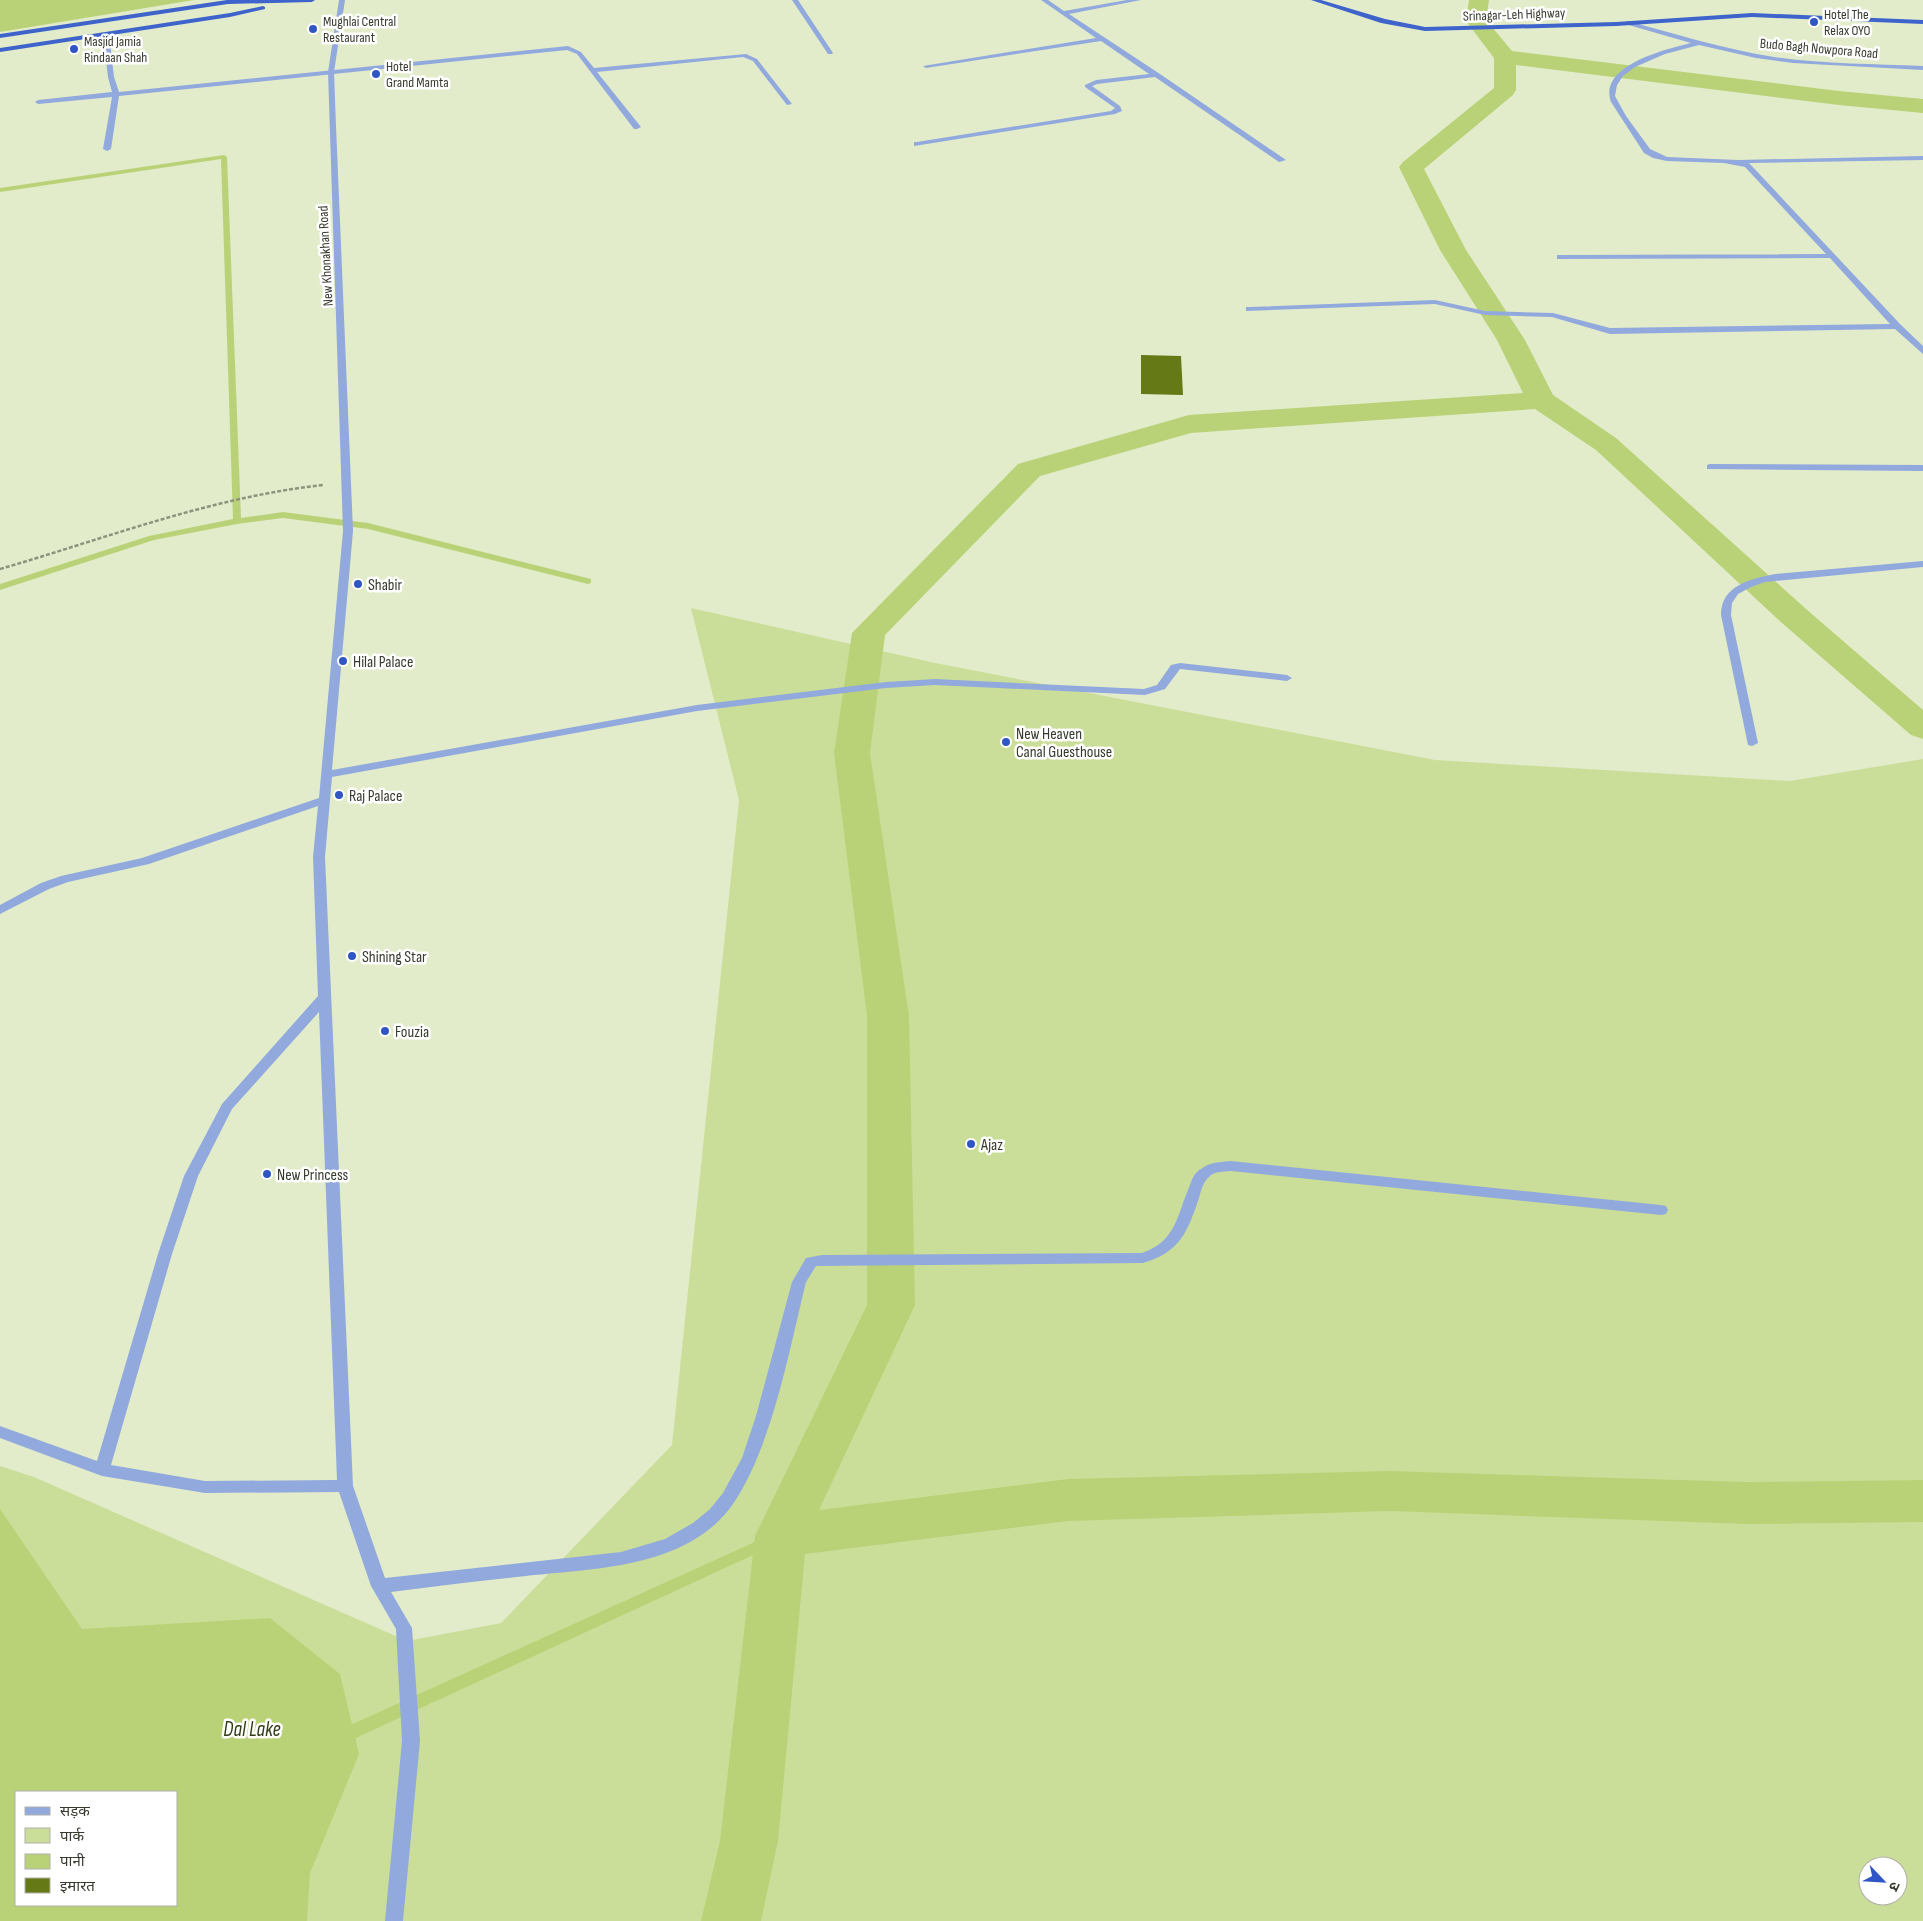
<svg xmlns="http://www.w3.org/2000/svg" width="1923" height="1921" font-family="'Sofia Sans Condensed','Noto Sans Devanagari',sans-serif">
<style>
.green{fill:#cbde99;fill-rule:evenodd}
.water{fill:#bad277;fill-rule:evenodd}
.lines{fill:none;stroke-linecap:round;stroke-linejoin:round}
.stream{fill:#bad277;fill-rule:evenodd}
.canal{fill:#bad277;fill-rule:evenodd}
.building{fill:#657917}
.path{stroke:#8c937c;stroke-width:2.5;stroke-dasharray:4 2;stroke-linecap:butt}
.service{fill:#91a9dd;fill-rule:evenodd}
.minor{fill:#91a9dd;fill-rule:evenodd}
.trunk{fill:#3e64cc;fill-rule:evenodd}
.poi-dot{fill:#3055c5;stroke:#fff;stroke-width:2}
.labels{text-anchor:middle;stroke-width:5;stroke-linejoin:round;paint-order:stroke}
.far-street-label{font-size:14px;fill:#363a2d;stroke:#fff}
.far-poi-label{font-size:14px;fill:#363a2d;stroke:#fff;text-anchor:start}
.poi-label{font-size:16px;fill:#363a2d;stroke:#fff;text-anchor:start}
.near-water-label{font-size:21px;font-style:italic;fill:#323c15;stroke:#fff}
</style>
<rect width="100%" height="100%" fill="#e2ecca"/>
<!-- green -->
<path class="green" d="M691,608l244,55 500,97 355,21 133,-22v1162h-1923v-455l34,11 373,164 94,-18 171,-178 67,-645zM16,1792h160v113h-160zM1868,1866h30v30h-30z"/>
<!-- water -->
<path class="water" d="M0,0h194l-194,32z
M0,1509l82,120 188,-11 70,56 19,80 -49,119 -3,48h-307zM16,1792h160v113h-160z"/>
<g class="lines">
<!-- stream -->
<path class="stream" d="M224,155l3,2 14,361 42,-6 85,11 223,56v4l-3,1 -220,-55 -85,-11 -46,6 -83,16 -154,50v-6l149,-48 84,-17 -12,-360 -221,33v-4z
M781,1530l5,2 2,4 -2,4 -439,202 -6,2 -6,-2 -2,-5 2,-5z"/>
<!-- canal -->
<path class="canal" d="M1469,0h20l-3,20 26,31 327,40 84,8v14l-84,-8 -323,-40v25l-3,5 -89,74 42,81 59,90 28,55 63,43 190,171 117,101v29l-12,-4 -129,-112 -186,-173 -61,-41 -344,24 -151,43 -155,159 -15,118 39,263 6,289 -96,205 249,-31 321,-8 358,11 176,-2v42l-176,2 -358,-13 -321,10 -263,33 -27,287 -17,80h-60l19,-80 35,-305 112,-231v-289l-33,-263 18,-120 166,-169 171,-49 334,-22 -26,-53 -57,-90 -41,-83 4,-5 91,-74v-30l-28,-37z"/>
</g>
<!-- building -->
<path class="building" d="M1141,355l40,1 2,39 -42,-1z"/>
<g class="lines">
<!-- path -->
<path class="path" d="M0,569c107,-31 212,-72 323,-84"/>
<!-- service -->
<path class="service" d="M792,0h6l35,53 -1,1h-4z
M106,32l3,2 5,43 5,15 449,-46 13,6 13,16 152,-14 11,5 35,45 -5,1 -34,-44 -10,-4 -146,15 44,55 -4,2h-3l-57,-75 -10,-4 -448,46 -8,53 -4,2 -4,-2 9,-52 -74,7 -3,-2 3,-2 74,-8 -4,-15 -5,-43z"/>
<!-- minor -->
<path class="minor" d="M339,0h6l-11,72 2,54 17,405 -21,239 365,-65 189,-23 49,-3 209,10 13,-4 14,-20 9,-2 107,12 5,3 -5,3 -107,-12 -15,20 -20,6 -210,-10 -49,3 -189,23 -365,66 -7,80 28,629 32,92 236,-26 44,-13 28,-16 17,-14 13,-16 19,-35 14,-42 36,-134 14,-24 16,-3 320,-2c35,-12 35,-39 48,-68 2,-6 5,-13 11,-16 8,-7 20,-7 30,-8l430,44 5,1 2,4 -2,4 -5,1 -430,-44c-8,1 -17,0 -22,6 -6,5 -8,14 -10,21 -12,35 -19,54 -56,65l-327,3 -10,16c-17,69 -33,160 -71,219 -44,67 -137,67 -209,75 -45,5 -90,10 -135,16l21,36 8,113 -17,180h-18l17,-180 -6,-112 -25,-43 -32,-94 -134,1 -103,-17 -102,-38v-12l97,35 61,-207 26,-78 38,-72 96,-108 -5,-139 5,-51 -169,58 -81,18 -19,7 -49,25v-9l41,-22 20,-7 81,-18 177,-60 24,-267 -15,-459zM319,1012l18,468 -132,1 -94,-16 61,-211 26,-78 34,-67z
M1041,0h7l16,11 63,-11h14l-72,14 91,60 126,86 -7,2 -124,-85 -58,7 -5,2 28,20 2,5 -7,3 -201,32v-4h3l194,-31 4,-3 -30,-21v-2l11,-5 53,-6 -48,-33 -175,27 -3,-2 173,-28z
M1627,21c50,13 96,28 147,36 49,7 99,7 149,9v4l-130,-7 -37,-5 -57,-13 -34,9 -30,13 -12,9 -6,9 -2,11 11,20 24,33 17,8 71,3 185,-4v4l-174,3 151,161 23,22v8l-28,-25 -285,5 -58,-17 -67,-2 -50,-11 -189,7v-4h3l186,-7 50,11 68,2 57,15 280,-4 -60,-66 -273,1v-4h3l266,-1 -81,-87 -21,-4 -57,-2 -14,-3 -9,-5 -33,-51c-13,-37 56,-53 80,-59l-66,-19 -1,-1z
M1710,464l213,1v6l-216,-2v-4z
M1923,561v6l-158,15 -14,5 -13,7 -6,9 -1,12 27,128 -6,3 -4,-1 -27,-130c0,-30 30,-36 54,-41z"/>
<!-- trunk -->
<path class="trunk" d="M227,0h88l-3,2 -84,2 -228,34v-4z
M1311,0h10l64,19 40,8 191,-5 136,-9 171,7v4l-171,-7 -136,9 -191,5 -44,-8z
M263,6l2,1v2l-35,8 -230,35v-4l230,-35z"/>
</g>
<!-- markers -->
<g class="poi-dot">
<circle cx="1814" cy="22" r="5"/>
<circle cx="313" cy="29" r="5"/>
<circle cx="74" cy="49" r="5"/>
<circle cx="376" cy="74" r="5"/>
<circle cx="358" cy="584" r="5"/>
<circle cx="343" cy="661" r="5"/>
<circle cx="1006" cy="742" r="5"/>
<circle cx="339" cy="795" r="5"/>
<circle cx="352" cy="956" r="5"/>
<circle cx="385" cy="1031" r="5"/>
<circle cx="971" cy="1144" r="5"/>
<circle cx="267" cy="1174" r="5"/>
</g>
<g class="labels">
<!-- far-street labels -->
<g class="far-street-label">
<text transform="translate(1514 14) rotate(-2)" y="5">Srinagar-Leh Highway</text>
<text transform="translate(1819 48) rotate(5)" y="5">Budo Bagh Nowpora Road</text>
<text transform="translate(325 256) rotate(-93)" y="5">New Khonakhan Road</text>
</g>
<!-- far-poi labels -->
<g class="far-poi-label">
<text x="1824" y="19">Hotel The<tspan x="1824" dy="16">Relax OYO</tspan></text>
<text x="323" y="26">Mughlai Central<tspan x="323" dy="16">Restaurant</tspan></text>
<text x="84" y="46">Masjid Jamia<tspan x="84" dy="16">Rindaan Shah</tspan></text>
<text x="386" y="71">Hotel<tspan x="386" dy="16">Grand Mamta</tspan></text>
</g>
<!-- poi labels -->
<g class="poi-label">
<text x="368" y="590">Shabir</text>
<text x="353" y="667">Hilal Palace</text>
<text x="1016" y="739">New Heaven<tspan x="1016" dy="18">Canal Guesthouse</tspan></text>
<text x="349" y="801">Raj Palace</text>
<text x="362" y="962">Shining Star</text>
<text x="395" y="1037">Fouzia</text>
<text x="981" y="1150">Ajaz</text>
<text x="277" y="1180">New Princess</text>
</g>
<!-- near-water labels -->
<g class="near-water-label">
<text x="252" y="1736">Dal Lake</text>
</g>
</g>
<!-- legend -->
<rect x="15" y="1791" width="162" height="115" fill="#ffffff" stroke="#afb0ab"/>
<rect x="25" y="1807" width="25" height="8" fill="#91a9dd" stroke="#afb0ab"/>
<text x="60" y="1816" font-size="15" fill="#363a2d">सड़क</text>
<rect x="25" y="1828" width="25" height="15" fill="#cbde99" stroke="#afb0ab"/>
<text x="60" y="1841" font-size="15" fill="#363a2d">पार्क</text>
<rect x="25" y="1854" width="25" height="15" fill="#bad277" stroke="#afb0ab"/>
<text x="60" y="1866" font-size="15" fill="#363a2d">पानी</text>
<rect x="25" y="1878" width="25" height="15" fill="#657917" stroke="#afb0ab"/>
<text x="60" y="1891" font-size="15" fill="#363a2d">इमारत</text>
<!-- north arrow -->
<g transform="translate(1883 1881) rotate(115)"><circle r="24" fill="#ffffff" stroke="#afb0ab"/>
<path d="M0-4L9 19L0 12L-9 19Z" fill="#3055c5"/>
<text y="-8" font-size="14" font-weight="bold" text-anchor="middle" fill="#363a2d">उ</text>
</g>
</svg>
